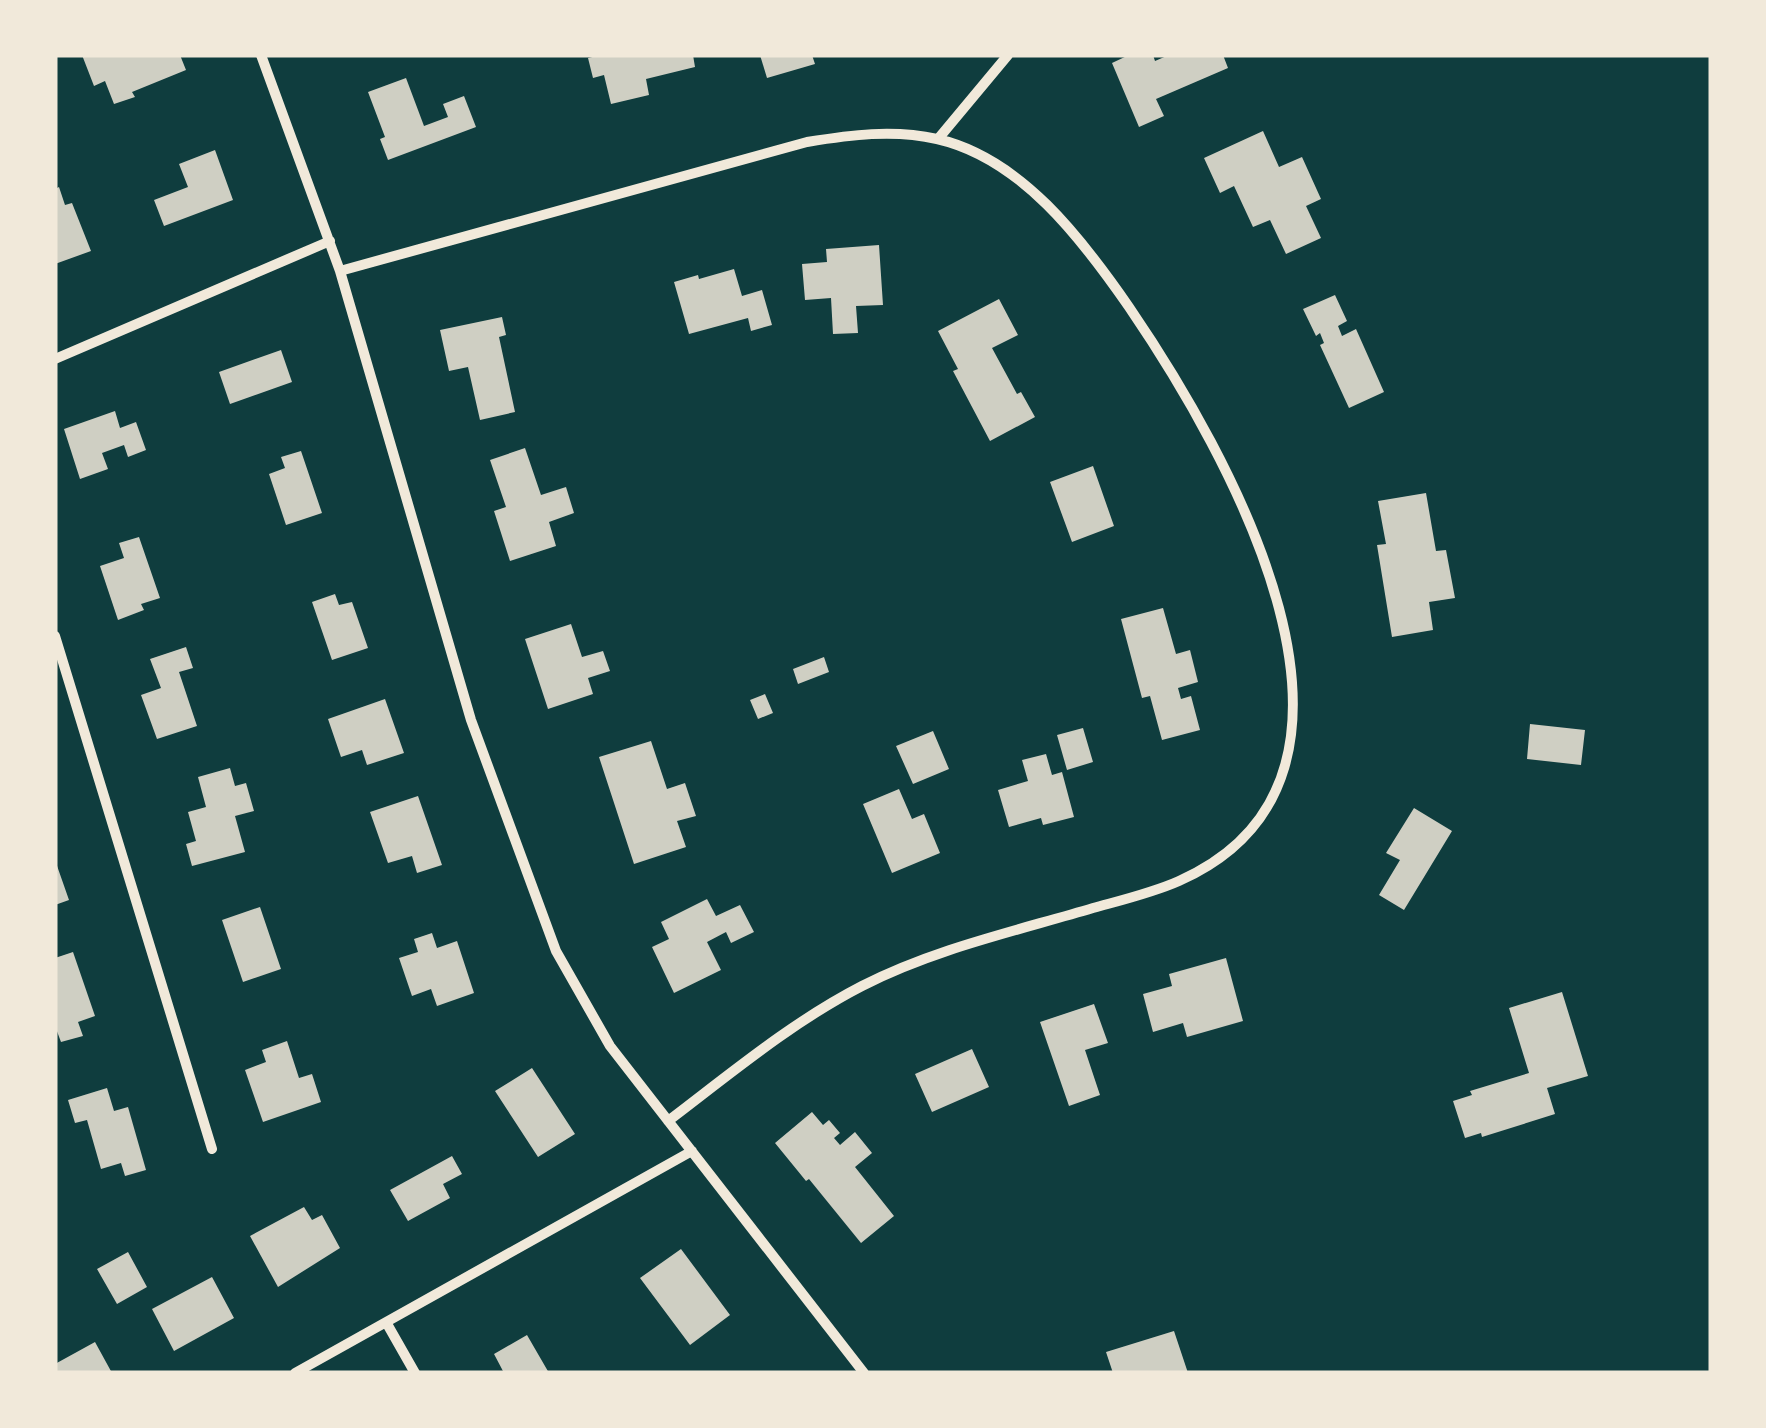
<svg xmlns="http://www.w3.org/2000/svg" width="1766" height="1428" font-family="'Playfair Display',serif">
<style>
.building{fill:#cfcfc3}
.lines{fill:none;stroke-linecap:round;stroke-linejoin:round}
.minor{stroke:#f1e9da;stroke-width:10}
</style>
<rect width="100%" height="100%" fill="#0f3d3e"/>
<!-- building -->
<path class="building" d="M82,55h98l6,15 -54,22 3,5 -21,7 -9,-23 -11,5z
M601,55h92l2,12 -49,12 3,16 -38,9 -7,-29 -11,3 -5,-20z
M760,55h52l3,9 -48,14z
M1129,55h24l2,6 14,-6h54l5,13 -72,31 8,17 -25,11 -27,-64z
M406,78l18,48 24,-9 -5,-13 21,-8 12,31 -88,33 -8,-21 5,-2 -17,-45z
M1263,131l16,36 23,-10 19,42 -15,7 15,32 -35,16 -16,-34 -17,7 -19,-41 -14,7 -16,-35z
M215,150l18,50 -69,26 -10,-26 34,-13 -9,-23z
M59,187l6,18 7,-2 19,48 -36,13v-75z
M879,245l4,60 -27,1 2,27 -25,1 -2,-36 -26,2 -3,-36 25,-2 -1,-13z
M734,269l8,27 20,-6 10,35 -21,6 -3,-13 -59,16 -15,-52 24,-7 1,4z
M1335,295l12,26 -9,5 4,10 14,-7 28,63 -35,16 -29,-63 4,-2 -4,-10 -4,3 -13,-27z
M999,299l19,36 -26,13 25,46 4,-2 14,25 -45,24 -37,-70 5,-2 -20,-38z
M502,317l4,18 -7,2 16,75 -35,8 -12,-53 -19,4 -9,-41z
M281,350l11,32 -62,22 -11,-32z
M115,411l5,17 16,-6 10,28 -18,7 -4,-12 -22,8 6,16 -28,10 -16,-50z
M525,448l16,47 25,-8 8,26 -25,9 7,24 -46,15 -16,-50 12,-4 -16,-47z
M301,451l21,62 -36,12 -17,-51 16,-6 -4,-11z
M1093,466l21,60 -42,16 -22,-60z
M1426,493l10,58 10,-1 9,48 -26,4 4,28 -41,7 -15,-92 9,-1 -8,-43z
M139,537l21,61 -19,6 3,6 -26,10 -18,-54 24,-8 -5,-15z
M335,594l4,11 13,-3 16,46 -36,12 -20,-58z
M1163,608l13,46 14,-4 8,32 -20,6 3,11 10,-3 9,34 -38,10 -12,-44 -8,2 -21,-79z
M571,624l11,33 21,-6 7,20 -22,7 5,16 -45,15 -23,-70z
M186,647l7,21 -14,4 18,54 -40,13 -16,-44 20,-7 -11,-29z
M824,657l5,15 -31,12 -5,-15z
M765,694l8,19 -15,6 -8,-19z
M385,699l19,54 -37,12 -5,-15 -21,7 -13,-38z
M1530,724l55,6 -4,35 -54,-6z
M1083,728l10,34 -26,8 -10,-35z
M933,731l16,38 -36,15 -17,-38z
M651,741l16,48 18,-6 11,33 -19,5 9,26 -52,17 -35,-107z
M1046,754l6,21 10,-3 12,45 -31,8 -2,-7 -32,9 -11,-37 30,-9 -6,-21z
M230,768l5,18 11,-3 8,28 -19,5 10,36 -53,14 -6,-22 10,-3 -8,-29 18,-5 -8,-30z
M899,789l13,30 12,-5 16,39 -48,20 -29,-69z
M418,796l24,69 -25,8 -5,-17 -24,7 -18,-51z
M1414,808l38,23 -48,79 -25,-15 21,-35 -14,-7z
M55,860l14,40 -14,5z
M707,899l9,17 24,-11 14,27 -23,11 -5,-11 -19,10 14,28 -47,23 -22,-46 17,-8 -8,-17z
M260,907l21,62 -38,13 -21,-62z
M432,933l5,15 20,-7 17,52 -37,13 -6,-17 -19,7 -13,-38 19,-6 -4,-13z
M73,952l22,64 -17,6 5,14 -22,6 -6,-16v-68z
M1226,958l17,63 -56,16 -4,-14 -30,9 -10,-38 29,-8 -3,-12z
M1562,992l26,84 -41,12 8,26 -73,23 -1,-4 -16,5 -12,-37 19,-6 -2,-4 59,-18 -20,-65z
M1094,1004l14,39 -23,7 15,45 -31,11 -29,-84z
M287,1041l12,37 13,-4 9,28 -58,20 -18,-52 21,-8 -4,-12z
M972,1049l17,38 -57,25 -17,-38z
M532,1068l43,66 -37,23 -43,-66z
M107,1088l7,23 14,-4 18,63 -21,6 -4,-13 -20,6 -14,-49 -12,3 -7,-23z
M812,1112l11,13 6,-5 11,13 -6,5 6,7 15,-13 17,21 -17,14 39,49 -33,27 -52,-64 -3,2 -31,-38z
M452,1156l10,18 -19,10 7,14 -42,23 -18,-31z
M304,1207l8,13 10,-5 18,33 -62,39 -28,-51z
M681,1249l49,66 -40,30 -50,-67z
M128,1252l19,35 -30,17 -20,-35z
M212,1277l22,41 -60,33 -22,-42z
M1174,1331l14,42h-75l-7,-21z
M527,1335l22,38h-45l-10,-19z
M95,1342l17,31h-57v-9z"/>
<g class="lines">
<!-- minor -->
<path class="minor" d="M261,55l79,216 131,449 85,231 54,95 254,327
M938,139l70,-84
M340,271l467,-129c43,-7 86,-13 130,-3 84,19 145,100 192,168 97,142 286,469 50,574 -27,12 -57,19 -86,27 -77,23 -159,41 -231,78 -70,36 -132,88 -194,135
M55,359l275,-118
M55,636l157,513
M386,1322l29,51
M295,1373l397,-222"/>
</g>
<!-- border -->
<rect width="1766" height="1428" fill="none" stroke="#f1e9da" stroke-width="115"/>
</svg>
